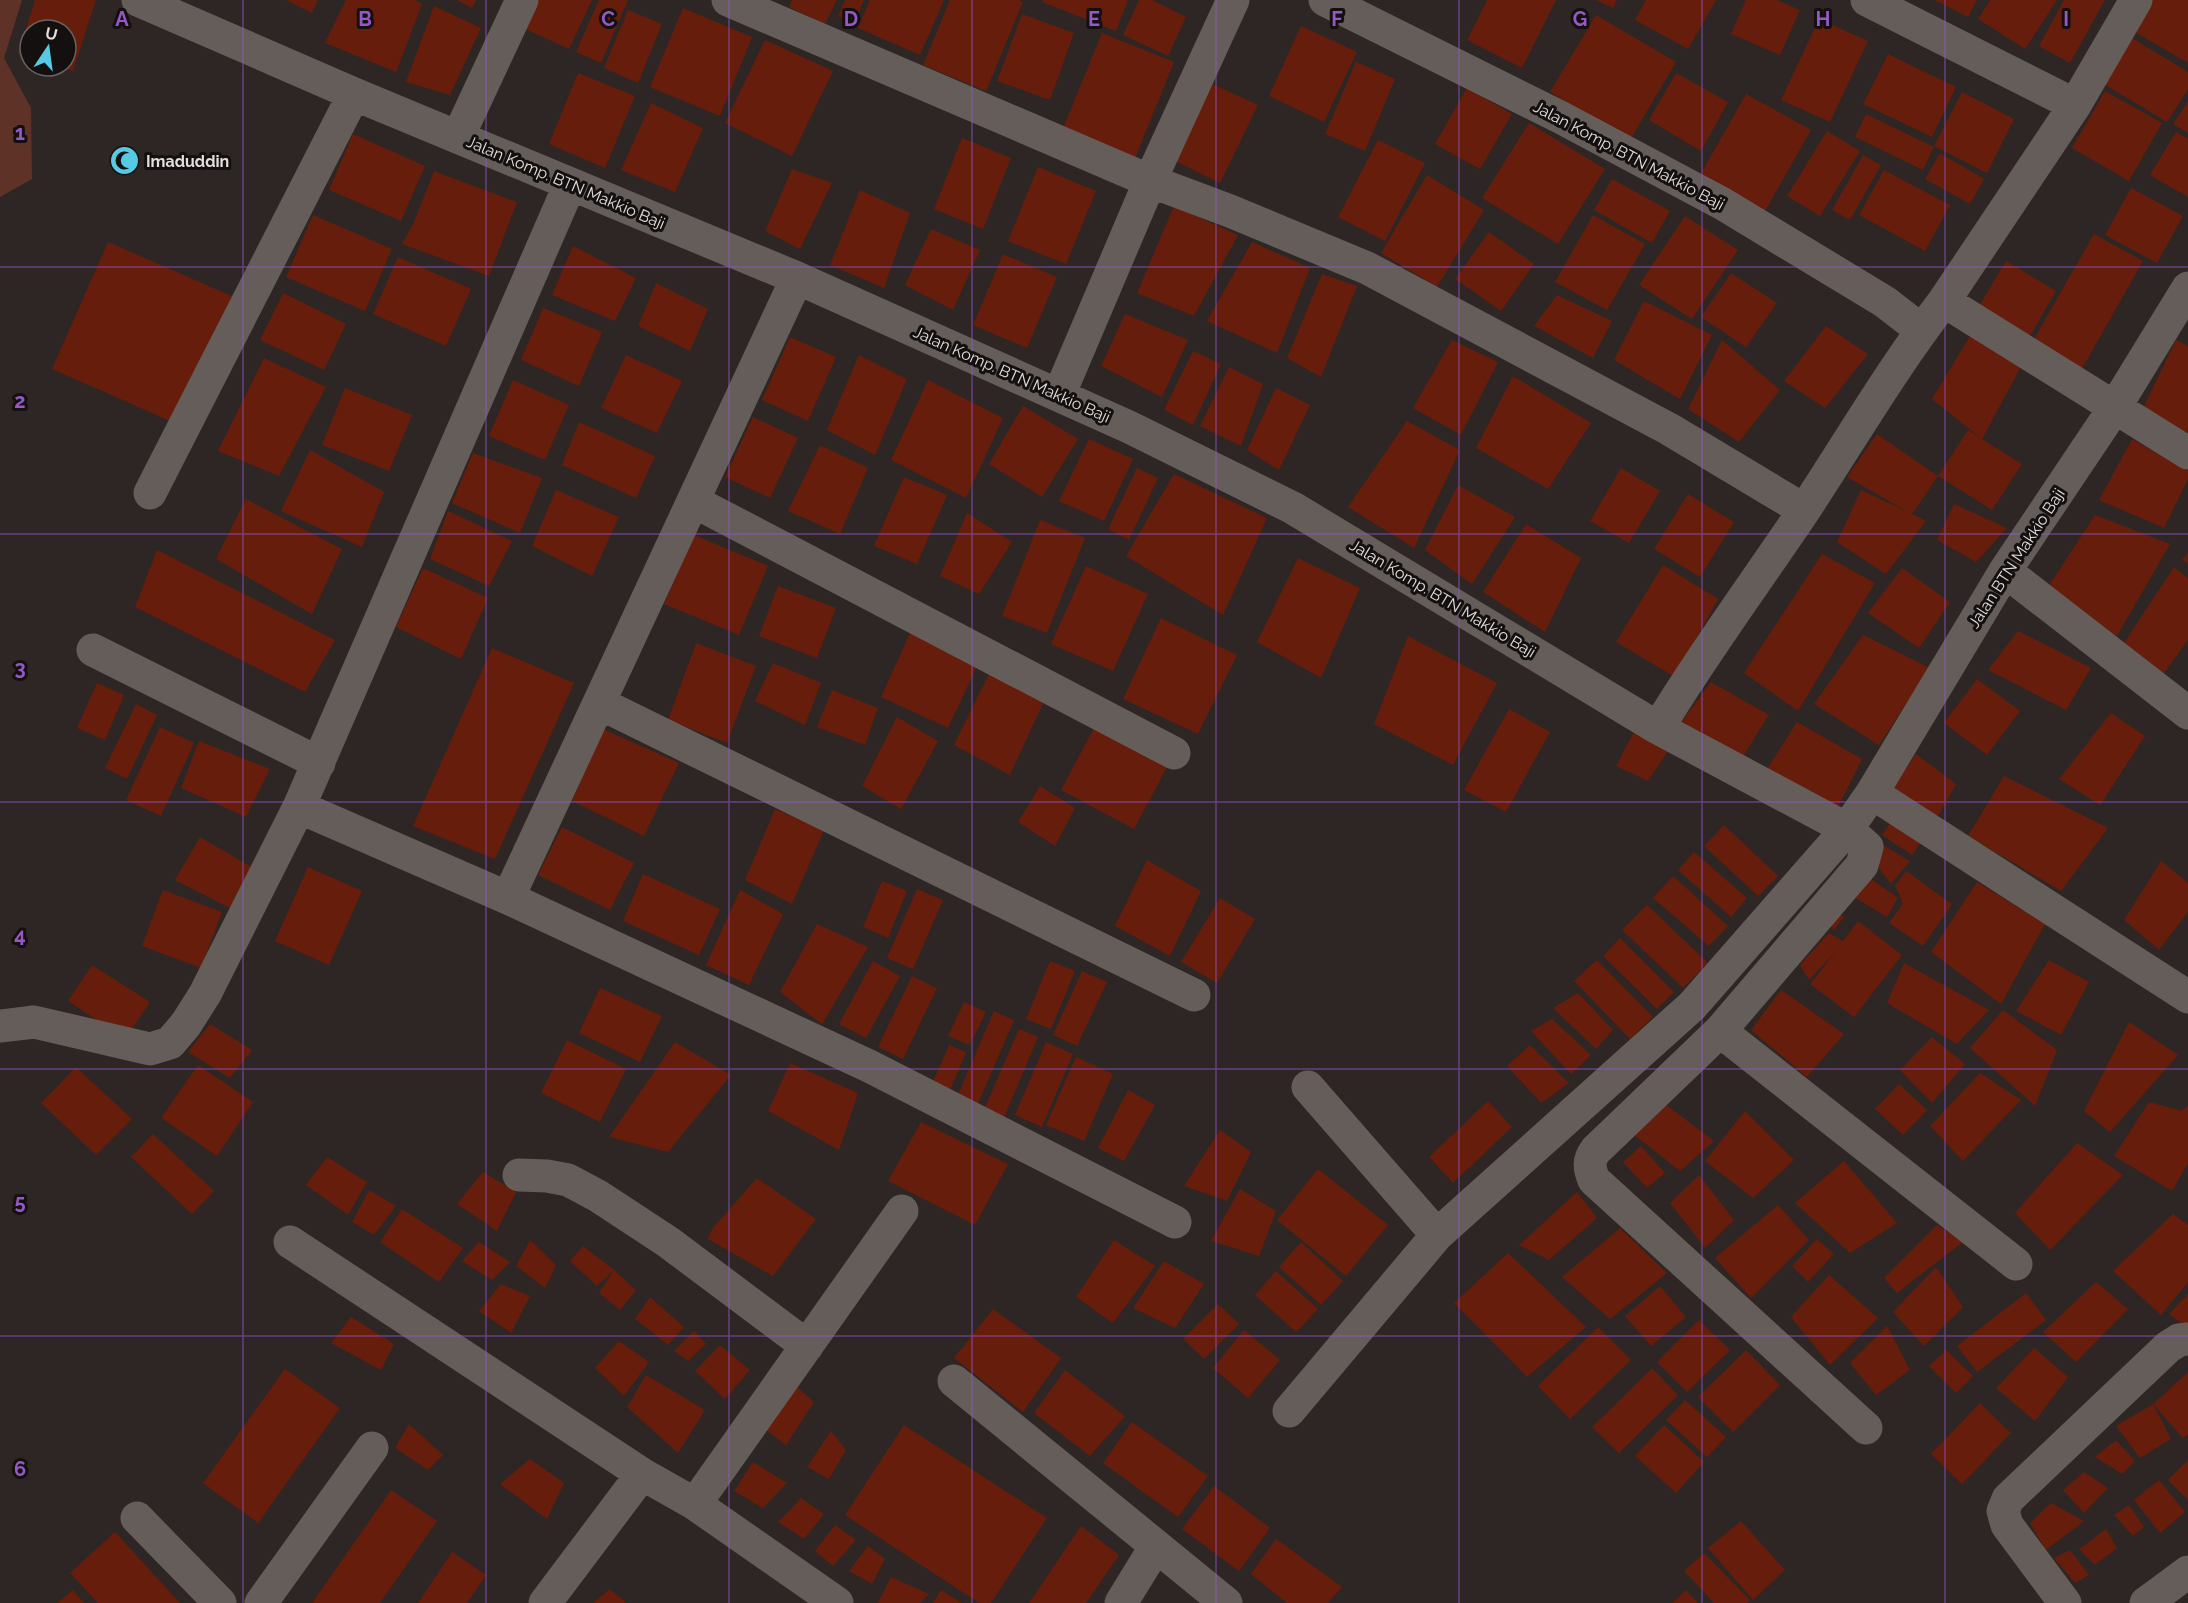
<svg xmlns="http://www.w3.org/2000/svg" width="2188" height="1603" font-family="Raleway,sans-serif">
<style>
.green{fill:#5e3227}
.building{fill:#671d0b}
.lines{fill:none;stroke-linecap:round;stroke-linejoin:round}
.minor{stroke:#655d5a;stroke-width:33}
.grid{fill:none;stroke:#9559c7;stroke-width:1.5;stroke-opacity:0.55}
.labels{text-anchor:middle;stroke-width:6;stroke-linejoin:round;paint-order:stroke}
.street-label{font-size:16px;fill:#e4dfde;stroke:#13100f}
.poi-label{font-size:16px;font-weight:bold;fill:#e4dfde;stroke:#13100f;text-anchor:start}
.grid-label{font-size:20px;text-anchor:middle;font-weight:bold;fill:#9559c7;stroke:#13100f;stroke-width:6;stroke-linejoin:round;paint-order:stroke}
</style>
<rect width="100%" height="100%" fill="#2d2624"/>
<!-- green -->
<path class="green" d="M0,0h22l-18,58 27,50 1,71 -32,18z"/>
<!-- building -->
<path class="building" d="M35,0h61l-23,71 -15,-5h8v-36h-36v28l-12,-4z
M286,0h32l-6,13z
M346,0h69l7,4 -26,68 -71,-29z
M457,0h19l-4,8z
M523,0h69l-23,49 -57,-26z
M599,0h29l-27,63 -25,-11z
M792,0h45l-12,24 -36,-17z
M845,0h19l-10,23 -16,-7z
M870,0h74l-24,55 -62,-27z
M950,0h69l4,2 -37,89 -63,-26z
M1043,0h85l-12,31 -74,-29z
M1139,0h13l34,17 -18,39 -45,-21z
M1487,0h69l-34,68 -55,-28z
M1596,0h21l-4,8z
M1646,0h70l-28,49 -53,-29z
M1746,0h31l23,10 -20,45 -49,-21z
M1935,0h42l-9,17z
M1990,0h67l-32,49 -47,-30z
M2064,0h41l-35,63 -31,-17z
M2152,0h36v63l-55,-32z
M434,6l47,22 -31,67 -44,-13z
M683,8l69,29 -32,79 -70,-29z
M628,10l34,14 -24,59 -34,-15z
M1022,14l52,19 -24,67 -53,-19z
M1596,15l80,47 -46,78 -80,-48z
M1819,19l49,22 -38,81 -49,-22z
M1301,26l56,26 -33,70 -55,-26z
M1102,33l72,29 -40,99 -72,-30z
M2132,38l56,34v17l-21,33 -63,-38z
M765,40l68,31 -41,85 -67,-33z
M1888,54l68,33 -24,50 -69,-33z
M1356,62l39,17 -30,72 -40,-17z
M578,73l57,23 -30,72 -56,-24z
M1676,73l52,29 -27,49 -52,-31z
M1206,81l52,24 -38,78 -51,-25z
M1467,88l45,26 -32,55 -45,-25z
M2105,91l57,32 -33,58 -57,-33z
M1962,92l52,27 -27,54 -53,-27z
M1746,94l65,36 -47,83 -65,-36z
M2188,101v32l-15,-9z
M651,103l52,25 -28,64 -54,-22z
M1866,114l68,33 -11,23 -68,-33z
M1529,123l76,46 -47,75 -76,-46z
M1827,131l33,20 -40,65 -33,-20z
M2176,132l12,7v58l-38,-22z
M353,134l72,32 -24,55 -72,-31z
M962,138l49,20 -28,71 -49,-20z
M1378,140l47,23 -40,78 -47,-24z
M1940,153l44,26 -14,25 -45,-25z
M1863,155l18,10 -31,55 -18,-10z
M1038,167l58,24 -30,73 -58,-23z
M792,169l40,14 -32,66 -35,-18z
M1884,170l66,35 -25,46 -66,-36z
M434,171l83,31 -28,74 -87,-32 12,-22z
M1427,175l57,35 -47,77 -56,-34z
M1612,179l58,32 -18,32 -58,-33z
M2131,188l52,28 -26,47 -52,-28z
M860,190l50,23 -26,75 -54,-23z
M1174,206l64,29 -44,81 -57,-23z
M313,215l79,34 -27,62 -79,-34z
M1593,215l52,29 -38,66 -52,-28z
M1685,216l53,34 -46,69 -53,-34z
M931,229l49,21 -27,60 -48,-25z
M1489,232l45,32 -33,47 -46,-32z
M2094,234l49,27 -64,113 -49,-28z
M108,242l126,55 -57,127 -125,-55z
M1252,242l58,26 -33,85 -70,-32z
M573,246l63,32 -21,43 -63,-26z
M1003,254l54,23 -30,71 -54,-23z
M398,257l73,32 -25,57 -73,-32z
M2006,261l50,30 -26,45 -51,-30z
M1731,273l46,30 -31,44 -45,-30z
M1322,274l35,12 -36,91 -34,-19z
M656,283l52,26 -18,42 -52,-25z
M283,293l63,31 -22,46 -64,-30z
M1557,295l55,26 -19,37 -59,-32z
M1644,301l68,34 -32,64 -66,-39z
M543,308l59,24 -23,54 -58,-26z
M1125,314l63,26 -26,57 -61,-31z
M1826,326l42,28 -43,54 -41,-27z
M1970,336l52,29 -40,74 40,25 -30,46 -54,-34 30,-46 14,9 -50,-40z
M790,337l46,20 -28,64 -46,-21z
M1452,340l46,22 -37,73 -48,-27z
M1722,340l58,50 -41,52 -51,-33z
M2176,340l12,6v87l-45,-25z
M1193,351l28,13 -28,61 -29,-15z
M626,355l56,26 -25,52 -56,-25z
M859,355l48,24 -32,76 -48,-25z
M264,358l62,29 -47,89 -61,-25z
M1229,367l34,17 -22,62 -41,-20z
M1513,376l78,47 -43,66 -72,-41z
M513,380l56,25 -24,55 -56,-24z
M928,380l75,38 -37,80 -75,-38z
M345,388l67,27 -23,56 -67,-26z
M1276,388l34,17 -31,65 -32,-20z
M1023,406l55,33 -36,58 -53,-33z
M753,417l45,21 -28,60 -45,-21z
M1407,421l53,29 -46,98 -66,-41z
M579,422l76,34 -19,42 -74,-33z
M1877,434l61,42 -26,38 14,7 -40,53 -49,-32 24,-52 47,22 -61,-35z
M1089,439l44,20 -29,62 -45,-20z
M2132,439l56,32v8l-24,49 -65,-28z
M820,445l48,23 -28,66 -52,-23z
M310,450l74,42 -22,55 -81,-36z
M473,453l69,25 -22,55 -68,-30z
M1137,468l21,10 -29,62 -21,-11z
M1621,468l39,23 -31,52 -39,-22z
M1174,474l93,44 -44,97 -97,-59z
M904,477l43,18 -30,69 -43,-18z
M1458,485l57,32 -43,67 -47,-34z
M556,490l63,27 -27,59 -60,-30z
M1688,494l46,28 -34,55 -46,-28z
M246,499l96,50 -30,65 -96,-55z
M1954,504l53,24 -31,34 -39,-22z
M448,511l64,30 -23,45 -59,-27z
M967,513l45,29 -33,52 -39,-18z
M2095,515l75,29 -53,92 -76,-38z
M1040,520l45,18 -38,95 -45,-17z
M1526,524l55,34 -36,74 -62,-40z
M694,535l74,31 -29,69 -75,-31z
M157,550l178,90 -30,52 -170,-85z
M2188,552v12l-6,-4z
M1822,554l53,29 -77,128 -54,-38z
M1298,558l62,30 -39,90 -64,-36z
M1663,565l55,34 -43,78 -59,-35z
M1086,566l62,28 -35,77 -62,-27z
M2174,567l14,11v62l-24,33 -42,-27z
M423,568l65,30 -27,61 -65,-32z
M1902,568l48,34 -31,46 -51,-35z
M778,586l58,22 -19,50 -58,-22z
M1161,618l76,37 -39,79 -75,-35z
M912,629l68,31 -32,68 -67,-31z
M2018,631l73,37 -25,42 -78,-40z
M1863,635l67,33 -51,77 -65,-41z
M1408,636l89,47 -44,82 -79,-41z
M696,643l60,23 -29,77 -59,-23z
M492,648l82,35 -79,176 -82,-33z
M773,663l48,20 -16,42 -50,-24z
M989,674l55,27 -34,74 -56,-30z
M1977,679l43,32 -33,44 -43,-32z
M1711,682l58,33 -29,46 -61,-36z
M97,683l27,12 -19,45 -28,-12z
M832,690l46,18 -13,37 -48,-18z
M136,704l21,11 -30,64 -22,-11z
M1509,709l41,23 -44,80 -42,-22z
M2111,713l34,23 -45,69 -41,-26z
M897,717l41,24 -37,68 -39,-23z
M1797,722l65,37 -28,56 -67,-46z
M160,727l34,16 -33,73 -35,-16z
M1094,728l73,39 -33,62 -73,-39z
M1636,728l32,23 -20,30 -32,-15z
M603,729l76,34 -35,73 -72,-35z
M199,741l71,28 -24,48 -65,-29z
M1916,754l40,30 -24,43 -46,-30z
M2004,776l104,52 -47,63 -93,-55z
M1040,786l35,22 -20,38 -37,-24z
M775,809l49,21 -32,74 -47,-24z
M1893,819l32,17 -13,19 -30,-20z
M1724,825l54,51 -20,20 -54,-50z
M562,827l72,36 -24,47 -72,-35z
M200,837l58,34 -26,38 -57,-29z
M1878,842l32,19 -19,23 -20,-26z
M1694,852l53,46 -16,19 -53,-47z
M1147,860l54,31 -31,65 -55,-30z
M2161,861l27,22v29l-29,38 -35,-30z
M308,867l54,24 -33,74 -54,-24z
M1906,871l46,33 -29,42 -34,-23 14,-20 -8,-17z
M643,874l77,35 -21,46 -76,-34z
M1864,874l34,24 -11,19 -38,-23z
M1673,876l55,50 -19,20 -56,-48z
M882,881l25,10 -19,47 -25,-11z
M1977,882l68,42 -44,80 -70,-52z
M917,889l26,11 -30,69 -26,-11z
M163,890l59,22 -21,56 -59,-22z
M740,890l43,24 -34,71 -43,-20z
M1220,898l35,21 -38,64 -36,-21z
M1647,905l61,58 -25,25 -61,-58z
M1834,907l10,10 -10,13 -13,-10z
M1858,921l44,34 -48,62 -44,-33 27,-34 -28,30 -9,-15 29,-32 14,8z
M817,924l51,23 -46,77 -42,-32z
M1620,938l54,54 -17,17 -54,-53z
M1597,960l56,57 -23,22 -56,-58z
M2049,960l40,22 -28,53 -45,-24z
M873,961l27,15 -34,62 -27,-14z
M1050,961l25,10 -24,58 -25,-10z
M1904,963l85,47 -32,34 -70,-41z
M92,965l58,37 -25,37 -57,-38z
M1082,971l25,11 -30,64 -24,-11z
M912,976l25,12 -34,71 -25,-12z
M600,988l62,28 -22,46 -61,-29z
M1781,990l63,44 -37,43 -56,-47z
M1578,993l35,37 -17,19 -43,-41z
M964,1002l22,10 -16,33 -22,-9z
M2003,1010l54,40 -22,56 -65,-58z
M994,1011l20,9 -37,86 -20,-9z
M1552,1019l39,36 -20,19 -40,-43z
M2129,1022l49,33 -68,77 -26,-21z
M210,1024l42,26 -22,28 -42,-26z
M1019,1029l19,8 -35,83 -20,-8z
M1932,1037l33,27 -33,39 -32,-33z
M567,1040l59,29 -26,53 -59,-29z
M675,1042l56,33 -63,77 -59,-15z
M1046,1042l27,12 -31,73 -27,-12z
M949,1045l17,7 -17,41 -18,-7z
M1530,1045l39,38 -28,20 -34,-37z
M1076,1057l37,17 -29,67 -38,-16z
M790,1063l68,30 -19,57 -71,-39z
M198,1065l55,37 -36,54 -56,-38z
M76,1067l56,52 -36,36 -55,-52z
M1980,1073l41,27 -58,61 -33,-35z
M1899,1084l28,26 -24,25 -28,-26z
M1128,1090l27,15 -31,56 -26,-13z
M1488,1101l24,26 -59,56 -24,-26z
M1661,1101l53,40 -34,30 -51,-40z
M2149,1102l33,9 6,-6v58l-16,28 -58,-35z
M1745,1111l49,49 -41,38 -48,-37z
M921,1122l87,42 -33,61 -87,-44z
M1220,1130l31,22 -24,49 -43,-15z
M153,1134l61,57 -22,23 -61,-57z
M2077,1143l46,32 -73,75 -35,-37z
M1641,1146l24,27 -18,15 -24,-26z
M327,1157l40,25 -19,33 -42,-30z
M1844,1161l53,62 -47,30 -55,-50z
M1318,1169l70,56 -42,51 -69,-56z
M483,1172l33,20 -19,39 -40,-27z
M1699,1175l35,45 -29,28 -35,-45z
M757,1178l59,41 -43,57 -65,-37 4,-10z
M1240,1189l36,22 -17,45 -48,-15z
M369,1190l27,16 -22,29 -22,-13z
M1577,1192l20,26 -48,42 -30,-15z
M1778,1205l31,35 -58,58 -36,-40z
M402,1209l61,39 -24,34 -59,-40z
M2173,1214l15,11v57l-27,33 -48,-44z
M1937,1225l26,17 -66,51 -13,-15z
M1620,1228l47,45 -57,46 -48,-42z
M1817,1239l17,15 -26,28 -16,-16z
M530,1240l26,25 -11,23 -29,-22z
M1114,1240l41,26 -42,57 -37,-26z
M479,1242l31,20 -18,18 -30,-19z
M1301,1242l42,39 -22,24 -42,-38z
M583,1246l31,24 22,20 -16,20 -21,-17 15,-23 -17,16 -27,-25z
M1508,1253l78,74 -59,50 -73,-74z
M1164,1261l40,23 -29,44 -42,-20z
M1936,1267l27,40 -39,39 -31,-34z
M1276,1271l42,38 -22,23 -41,-37z
M1829,1275l49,43 -48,47 -39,-48z
M2096,1282l32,27 -52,53 -33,-30z
M501,1284l29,12 -19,37 -32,-22z
M1660,1286l26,31 -35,29 -26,-30z
M2026,1293l20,27 -69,52 -20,-26z
M2188,1294v34l-19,-14z
M650,1297l34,30 -16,18 -33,-26z
M1218,1304l21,20 -35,35 -21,-20z
M993,1309l68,49 -38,54 -69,-54z
M351,1317l43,27 -13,26 -50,-27z
M1699,1320l31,30 -43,42 -30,-30z
M1887,1326l23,44 -34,25 -26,-32z
M1598,1327l33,33 -61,59 -32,-33z
M1244,1330l36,30 -32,38 -35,-30z
M694,1331l12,13 -18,17 -14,-10z
M619,1341l30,21 -25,34 -29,-28z
M720,1345l30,25 -25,29 -30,-28z
M2034,1348l34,29 -33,44 -39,-33z
M1746,1350l34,35 -47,47 -35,-35z
M1946,1350l27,26 -17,17 -27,-27z
M1652,1368l26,27 -59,58 -27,-26z
M285,1369l55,39 -82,115 -55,-40z
M1065,1370l60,46 -35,40 -56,-43z
M2188,1372v62l-5,4 -30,-34 18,35 -31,19 -24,-32 37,-22z
M646,1375l59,35 -27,43 -51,-46z
M797,1387l17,15 -28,43 -20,-15z
M1685,1400l41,37 -19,20 -41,-37z
M1980,1403l31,30 -49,51 -31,-30z
M1132,1422l76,54 -30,41 -75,-54z
M409,1424l34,31 -15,15 -33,-22z
M904,1425l143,93 -56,85h-12l-134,-88z
M1664,1425l40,37 -28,31 -41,-37z
M831,1431l15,19 -17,29 -22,-12z
M2116,1440l19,21 -13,13 -27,-17z
M530,1459l34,24 -17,36 -47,-35z
M2188,1460v40l-20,-20z
M753,1462l34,21 -24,25 -29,-17z
M2084,1472l24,16 -24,25 -21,-23z
M2159,1480l26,32 -25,21 -26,-33z
M1214,1486l56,42 -31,43 -57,-42z
M391,1490l46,31 -57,82h-68z
M801,1498l23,16 -20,25 -26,-17z
M2051,1503l33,18 -38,29 -16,-27z
M2129,1505l15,22 -11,9 -19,-21z
M1741,1521l44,49 -32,30 -45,-52z
M835,1525l21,15 -23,26 -18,-15z
M1081,1526l38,29 -33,48h-57z
M2106,1529l11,19 -22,17 -16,-16z
M115,1532l65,71h-82l-28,-30z
M1276,1539l66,48 -14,16h-41l-36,-29z
M868,1546l17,13 -13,25 -23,-13z
M2070,1550l19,25 -14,8 -21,-25z
M452,1552l34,23 -19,28h-49z
M1704,1553l46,47 -3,3h-33l-30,-32z
M891,1577l38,17 -9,9h-42z
M610,1589l16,14h-33z
M73,1590l11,13h-27z
M941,1590l21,13h-29z
M1686,1590l12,13h-26z"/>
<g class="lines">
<!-- minor -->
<path class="minor" d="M138,0l216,94 443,184 332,149 164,81 365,220 189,101 20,18 -5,18 -142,166 296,233
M728,0l422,181 80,30 137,57 302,161 135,81
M1325,0l235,117 163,87 162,98 36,28
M1867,0l208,105
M458,137l64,-137
M570,184l-271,623 209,91 361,168 306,156
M1944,301l244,152
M1059,395l91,-214 83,-181
M150,493l204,-399
M693,501l481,252
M2005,571l183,142
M93,650l226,113
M599,703l595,292
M1658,728c46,-76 98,-146 147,-219 46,-70 88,-142 139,-208l131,-196 61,-105
M1872,793l316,204
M508,898l289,-620
M0,1026l34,-4 116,27 20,-6 16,-19 19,-30 94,-187
M1720,1031l-124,119c-8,10 -7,18 -2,30l272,248
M1308,1087l129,148
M519,1175l28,1 21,4 30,16 70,46 139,104
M290,1242l352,232 53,30 142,99
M954,1381l272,222
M1289,1411l148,-176 255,-229 155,-177 25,-36 133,-222 110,-164 73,-119
M695,1504l207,-293
M137,1518l83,85
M261,1603l111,-155
M545,1603l97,-129
M1121,1603l35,-57
M2065,1603l-58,-78 -4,-14 5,-12 160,-152 11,-7 9,-1
M2146,1603l42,-31"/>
</g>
<!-- grid -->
<path class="grid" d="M243,0v1603M486,0v1603M729,0v1603M972,0v1603M1216,0v1603M1459,0v1603M1702,0v1603M1945,0v1603M0,267h2188M0,534h2188M0,802h2188M0,1069h2188M0,1336h2188"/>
<!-- icons -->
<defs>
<symbol id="mosque-disc" viewBox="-11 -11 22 22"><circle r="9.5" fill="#57c9e2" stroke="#13100f"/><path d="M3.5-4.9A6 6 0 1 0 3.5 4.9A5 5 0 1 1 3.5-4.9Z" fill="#111"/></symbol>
</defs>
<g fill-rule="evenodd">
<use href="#mosque-disc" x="108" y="144" width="33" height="33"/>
</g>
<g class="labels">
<!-- street labels -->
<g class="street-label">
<text transform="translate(1629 155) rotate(28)" y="6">Jalan Komp. BTN Makkio Baji</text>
<text transform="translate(566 182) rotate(23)" y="6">Jalan Komp. BTN Makkio Baji</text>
<text transform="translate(1012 374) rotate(24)" y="6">Jalan Komp. BTN Makkio Baji</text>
<text transform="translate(2016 558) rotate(-57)" y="6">Jalan BTN Makkio Baji</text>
<text transform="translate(1443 598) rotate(31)" y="6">Jalan Komp. BTN Makkio Baji</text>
</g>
<!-- poi labels -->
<g class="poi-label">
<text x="146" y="167">Imaduddin</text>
</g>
</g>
<g class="grid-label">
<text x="122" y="26">A</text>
<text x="365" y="26">B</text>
<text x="608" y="26">C</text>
<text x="851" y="26">D</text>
<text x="1094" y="26">E</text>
<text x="1337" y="26">F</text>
<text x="1580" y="26">G</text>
<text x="1823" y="26">H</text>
<text x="2066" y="26">I</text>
<text x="20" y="140">1</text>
<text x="20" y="408">2</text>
<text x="20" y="675">3</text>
<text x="20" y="942">4</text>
<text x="20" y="1209">5</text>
<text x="20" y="1476">6</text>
</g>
<!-- north arrow -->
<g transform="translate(48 48) rotate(13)"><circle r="28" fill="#13100f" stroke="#676362" stroke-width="1.5"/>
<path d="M0-4.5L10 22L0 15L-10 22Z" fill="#57c9e2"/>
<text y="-9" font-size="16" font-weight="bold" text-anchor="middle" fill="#e4dfde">U</text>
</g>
</svg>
